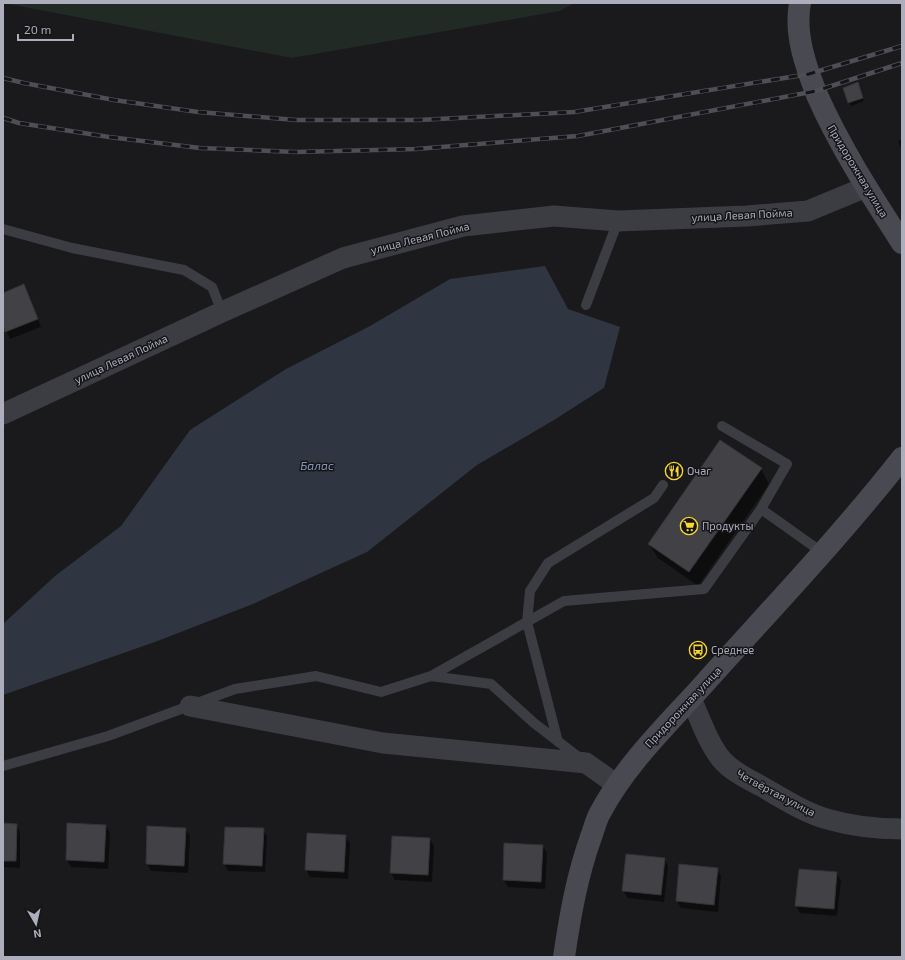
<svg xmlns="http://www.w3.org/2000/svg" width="905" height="960" font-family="'Exo 2',sans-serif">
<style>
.green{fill:#212a24}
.water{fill:#2f3641}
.shadow{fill:#0007}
.building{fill:#414146;stroke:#343338}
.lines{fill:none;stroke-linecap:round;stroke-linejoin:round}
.service{stroke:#3c3c43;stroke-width:10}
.minor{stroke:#3c3c43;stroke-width:21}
.secondary{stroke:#484951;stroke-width:22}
.rail-casing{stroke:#4d4e56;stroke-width:4.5}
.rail{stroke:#151417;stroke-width:3;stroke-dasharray:9;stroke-linecap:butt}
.labels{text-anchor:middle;stroke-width:3;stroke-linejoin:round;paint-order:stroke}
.street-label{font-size:11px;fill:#acaebc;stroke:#151417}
.poi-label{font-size:11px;fill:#acaebc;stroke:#151417;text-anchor:start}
.water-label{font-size:12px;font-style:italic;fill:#8296b7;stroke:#151417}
</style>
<rect width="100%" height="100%" fill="#1a191c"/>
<!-- green -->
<path class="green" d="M3,3h571l-14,8 -268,47z"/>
<!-- water -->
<path class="water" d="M545,266l23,43 52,18 -16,61 -50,32 -77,45 -110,87 -114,52 -98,38 -152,53v-71l52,-48 66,-50 69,-96 96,-61 84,-43 80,-47z"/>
<!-- shadow -->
<path class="shadow" d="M858,83l6,18 -13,5 -7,-18z
M902,140v11l-4,-10z
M24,285l4,8 13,34 -31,12 -7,-15v-30z
M761,469l8,15 -71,102 -40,-28 -9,-14z
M3,824l13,1 4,7v36l-17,-1z
M106,826l4,7 -2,36 -37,-2 -4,-7z
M186,829l4,7 -2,37 -37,-2 -4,-7z
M263,829l4,8 -2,35 -37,-1 -4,-8z
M345,836l5,7 -2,36 -38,-2 -4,-7z
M393,837l37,2 4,7 -2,36 -37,-2 -4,-7z
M543,846l4,7 -2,36 -37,-2 -4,-7z
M664,859l4,7 -4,36 -36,-4 -5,-7z
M717,869l4,7 -3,36 -37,-4 -4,-7z
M837,873l4,8 -4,35 -37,-3 -4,-7z"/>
<!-- building -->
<path class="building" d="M858,82l5,16 -15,5 -5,-15z
M24,284l14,35 -33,13 -2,-6v-33z
M720,440l42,28 -73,104 -41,-28z
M3,823l14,1 -1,37h-13z
M67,823l39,2 -2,37 -38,-2z
M147,826l39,2 -2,38 -38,-2z
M225,827l39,1 -2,38 -39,-2z
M307,833l39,2 -2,37 -39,-2z
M392,836l38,2 -2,37 -38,-2z
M504,843l39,2 -2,37 -38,-2z
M626,854l39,4 -4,37 -39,-4z
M679,864l39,4 -4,37 -38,-4z
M799,869l38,3 -3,37 -39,-3z"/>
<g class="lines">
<!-- service -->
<path class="service" d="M3,229l69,19 112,22 28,17 10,25
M586,305l32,-84
M761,509l62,44
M431,676l60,8 43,39 47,36
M558,742l-31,-120 3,-31 18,-28 106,-65 9,-13
M3,766l105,-30 127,-47 81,-13 65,16 50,-16 133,-75 140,-12 57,-80 26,-45 -65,-38"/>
<!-- minor -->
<path class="minor" d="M3,414l219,-102 121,-54 120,-32 91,-10 64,5 129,-5 61,-5 58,-24
M691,699c9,19 18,47 32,62 10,11 25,18 38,25 21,12 42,26 66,33 24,7 50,10 75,10
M190,706l193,37 203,20 31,22"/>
<!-- secondary -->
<path class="secondary" d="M800,3c-6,31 6,64 17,92 23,52 54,100 85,148
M564,957c6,-41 13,-81 27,-120 3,-8 5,-17 9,-24 26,-49 67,-88 104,-129 67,-75 136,-147 198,-226"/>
<defs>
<path id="rail" d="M3,78l21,5 90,17 84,12 98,8h123l155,-8 235,-38 93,-28
M3,118l16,5 90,14 91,11 96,4 120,-3 162,-13 238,-45 86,-28"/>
</defs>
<!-- rail casing -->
<use href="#rail" class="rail-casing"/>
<!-- rail -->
<use href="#rail" class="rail"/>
</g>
<!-- icons -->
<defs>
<symbol id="restaurant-ring" viewBox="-11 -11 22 22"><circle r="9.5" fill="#151417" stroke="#f8d735" stroke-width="1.5"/><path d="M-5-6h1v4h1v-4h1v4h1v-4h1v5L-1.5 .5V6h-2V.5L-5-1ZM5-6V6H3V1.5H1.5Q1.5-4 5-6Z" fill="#f8d735"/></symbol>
<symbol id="supermarket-ring" viewBox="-11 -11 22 22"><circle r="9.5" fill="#151417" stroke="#f8d735" stroke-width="1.5"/><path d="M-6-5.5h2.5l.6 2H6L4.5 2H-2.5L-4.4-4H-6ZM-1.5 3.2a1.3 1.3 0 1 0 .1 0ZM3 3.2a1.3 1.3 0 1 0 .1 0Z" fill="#f8d735"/></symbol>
<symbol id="bus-ring" viewBox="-11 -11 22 22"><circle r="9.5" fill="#151417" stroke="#f8d735" stroke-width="1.5"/><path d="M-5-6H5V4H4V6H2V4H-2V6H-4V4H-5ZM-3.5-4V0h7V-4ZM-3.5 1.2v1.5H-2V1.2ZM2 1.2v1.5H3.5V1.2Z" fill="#f8d735"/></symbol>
</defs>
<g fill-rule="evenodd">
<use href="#restaurant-ring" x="664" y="461" width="20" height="20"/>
<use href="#supermarket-ring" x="679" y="516" width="20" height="20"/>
<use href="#bus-ring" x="688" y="640" width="20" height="20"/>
</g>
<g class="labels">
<!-- street labels -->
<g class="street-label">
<text transform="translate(858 171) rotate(59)" y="4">Придорожная улица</text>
<text transform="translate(742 215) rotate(-3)" y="4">улица Левая Пойма</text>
<text transform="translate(420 238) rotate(-14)" y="4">улица Левая Пойма</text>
<text transform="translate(121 359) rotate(-25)" y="4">улица Левая Пойма</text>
<text transform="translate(683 707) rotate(-47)" y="4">Придорожная улица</text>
<text transform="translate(776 793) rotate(28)" y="4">Четвёртая улица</text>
</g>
<!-- poi labels -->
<g class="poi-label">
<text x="687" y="475">Очаг</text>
<text x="702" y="530">Продукты</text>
<text x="711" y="654">Среднее</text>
</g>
<!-- water labels -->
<g class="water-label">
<text x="317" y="470">Балас</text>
</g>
</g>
<!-- border -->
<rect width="905" height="960" fill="none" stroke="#acaebc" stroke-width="8"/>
<!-- north arrow -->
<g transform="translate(36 924) rotate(171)" stroke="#151417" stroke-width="3" paint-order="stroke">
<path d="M0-3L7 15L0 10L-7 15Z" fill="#acaebc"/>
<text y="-6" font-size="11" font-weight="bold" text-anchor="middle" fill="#acaebc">N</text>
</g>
<!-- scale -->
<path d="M18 34v6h55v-6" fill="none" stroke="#acaebc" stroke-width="2"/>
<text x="24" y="34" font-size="12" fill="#acaebc" stroke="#151417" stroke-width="3" paint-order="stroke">20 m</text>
</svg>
